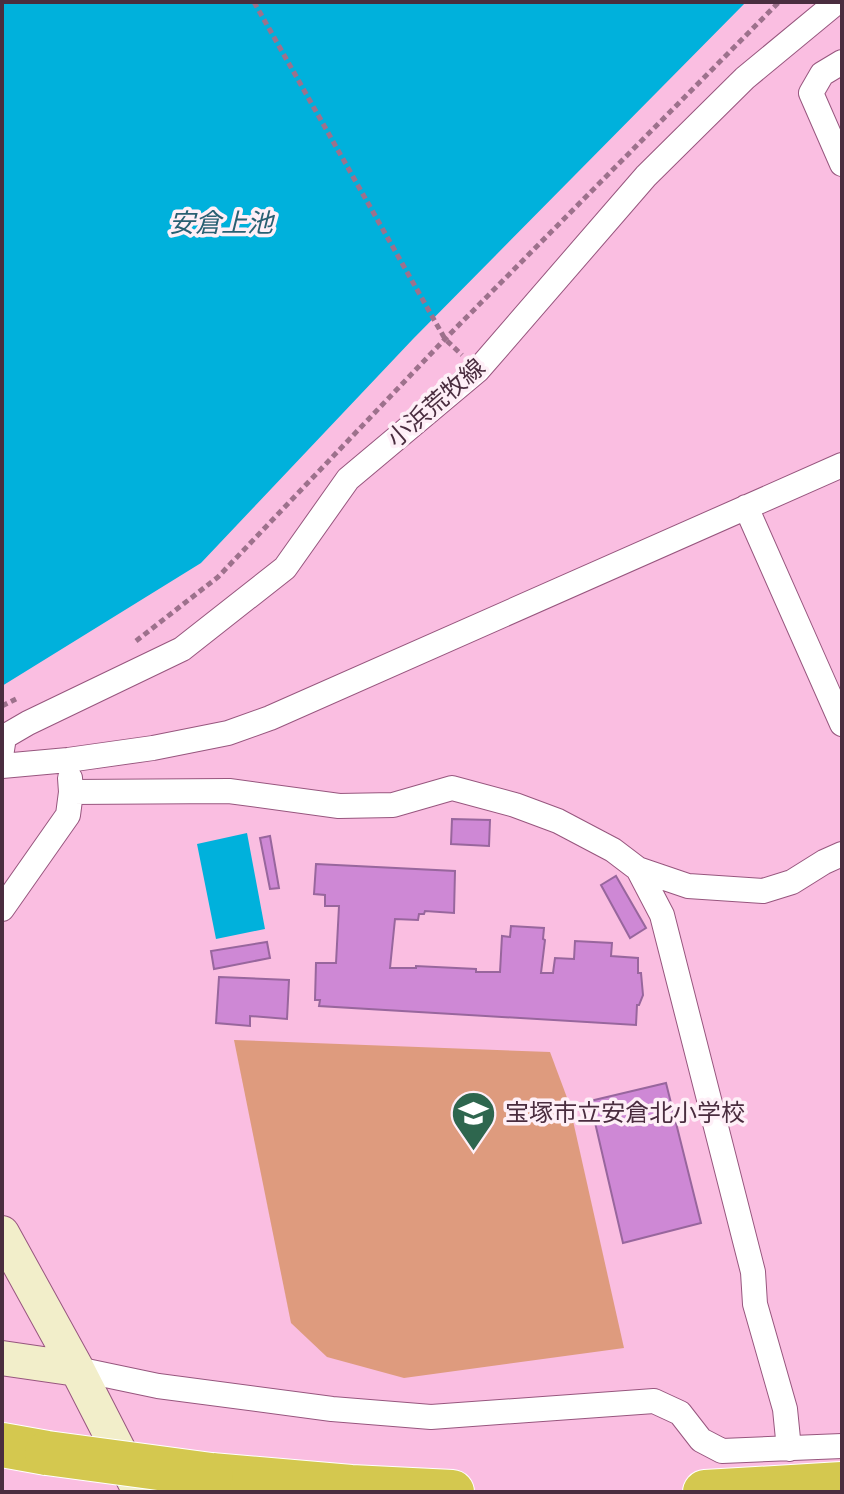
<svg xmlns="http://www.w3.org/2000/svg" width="844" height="1494" font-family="Inter,'Noto Sans JP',sans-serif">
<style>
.green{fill:#de9b7e}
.water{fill:#00b1dc}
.building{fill:#ce88d5;stroke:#98669d;stroke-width:2}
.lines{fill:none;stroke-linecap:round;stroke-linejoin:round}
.street-casing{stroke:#97567e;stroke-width:26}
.secondary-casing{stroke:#97567e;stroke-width:36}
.highway-casing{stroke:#fff;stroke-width:46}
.path{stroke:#9d718c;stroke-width:5;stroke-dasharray:6 4;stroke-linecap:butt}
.street{stroke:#fff;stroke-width:24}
.secondary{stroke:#f2eeca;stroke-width:34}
.highway{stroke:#d4c84f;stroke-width:44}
.highway-bridge-casing{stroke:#fff;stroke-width:46;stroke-linecap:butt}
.highway-bridge{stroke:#d4c84f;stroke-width:44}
.labels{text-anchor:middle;stroke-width:7;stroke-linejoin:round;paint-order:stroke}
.street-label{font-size:24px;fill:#4a2d3f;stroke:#feeff7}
.poi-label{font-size:24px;fill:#4a2d3f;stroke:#feeff7;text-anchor:start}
.water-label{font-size:26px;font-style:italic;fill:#296073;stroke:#feeff7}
</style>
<rect width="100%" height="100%" fill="#fabee1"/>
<!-- green -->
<path class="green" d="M234,1040l316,12 19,51 55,245 -220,30 -77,-21 -36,-34z"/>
<!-- water -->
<path class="water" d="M2,2h744l-333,337 -212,224 -199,123z
M247,833l18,96 -49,10 -19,-95z"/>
<!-- building -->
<path class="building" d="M452,819l38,1 -1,26 -38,-2z
M270,836l9,52 -9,1 -10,-51z
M316,864l139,7 -1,42 -29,-2 -1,3h-5l-1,6 -23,-1 -5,49h26v-2l60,3v3h24l2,-36 8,1 1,-11 33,2 -1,11 2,1 -4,33h12l2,-15 19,1 1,-18 37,2 -1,13 27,2v15h3l2,22 -4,10h-2l-1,20 -317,-19 1,-6h-5l1,-37h20l3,-57h-14v-11l-11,-1z
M616,876l30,52 -16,10 -29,-53z
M267,942l3,16 -56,11 -3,-18z
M219,977l70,3 -2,39 -37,-3v10l-34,-3z
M666,1083l35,140 -78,20 -33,-142z"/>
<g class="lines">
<defs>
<path id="street" d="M842,62l-20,12 -11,19 31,71
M746,507l96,217
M2,750l2,-13 24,-14 154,-74 103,-81 63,-89 130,-109 168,-194 99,-98 92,-76
M2,766l66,-6 85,-12 75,-15 42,-15 572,-253
M71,792l158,-1 110,15 54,-1 59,-17 63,17 43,16 55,29 25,19 24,46 91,357 2,32 30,105 4,40
M638,869l50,17 75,5 29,-9 32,-20 18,-8
M2,909l66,-94 3,-23 -1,-14
M77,1369l81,17 174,23 99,8 223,-16 26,12 21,27 21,11 120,-5"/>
<path id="secondary" d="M2,1233l75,136 63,123
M2,1358l75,11"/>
<path id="highway" d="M2,1445l45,8
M211,1475l140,12 101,5
M705,1492l137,-8"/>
</defs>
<!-- street casing -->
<use href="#street" class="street-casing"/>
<!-- secondary casing -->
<use href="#secondary" class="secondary-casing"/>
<!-- highway casing -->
<use href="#highway" class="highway-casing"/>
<!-- path -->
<path class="path" d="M254,2l191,337 17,16
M136,641l82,-64 227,-238 334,-337
M2,706l14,-7"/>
<!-- street -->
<use href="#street" class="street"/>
<!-- secondary -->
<use href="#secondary" class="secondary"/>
<!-- highway -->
<use href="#highway" class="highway"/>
<defs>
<path id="highway-bridge" d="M47,1453l164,22"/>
</defs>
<!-- highway-bridge casing -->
<use href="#highway-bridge" class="highway-bridge-casing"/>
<!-- highway-bridge -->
<use href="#highway-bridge" class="highway-bridge"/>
</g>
<!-- icons -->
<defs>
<symbol id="school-pin" viewBox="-11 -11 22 30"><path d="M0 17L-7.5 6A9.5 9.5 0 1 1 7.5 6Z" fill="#2e664e" stroke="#feeff7"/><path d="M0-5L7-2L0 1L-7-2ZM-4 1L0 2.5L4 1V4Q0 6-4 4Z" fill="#fff"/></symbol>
</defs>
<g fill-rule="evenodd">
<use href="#school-pin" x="448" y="1088" width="51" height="69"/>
</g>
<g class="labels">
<!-- street labels -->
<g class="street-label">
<text transform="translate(436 403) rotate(-41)" y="8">小浜荒牧線</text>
</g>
<!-- poi labels -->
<g class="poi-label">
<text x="505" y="1121">宝塚市立安倉北小学校</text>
</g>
<!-- water labels -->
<g class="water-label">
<text x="221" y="232">安倉上池</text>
</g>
</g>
<!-- border -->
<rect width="844" height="1494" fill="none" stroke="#4a2d3f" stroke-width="8"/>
</svg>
